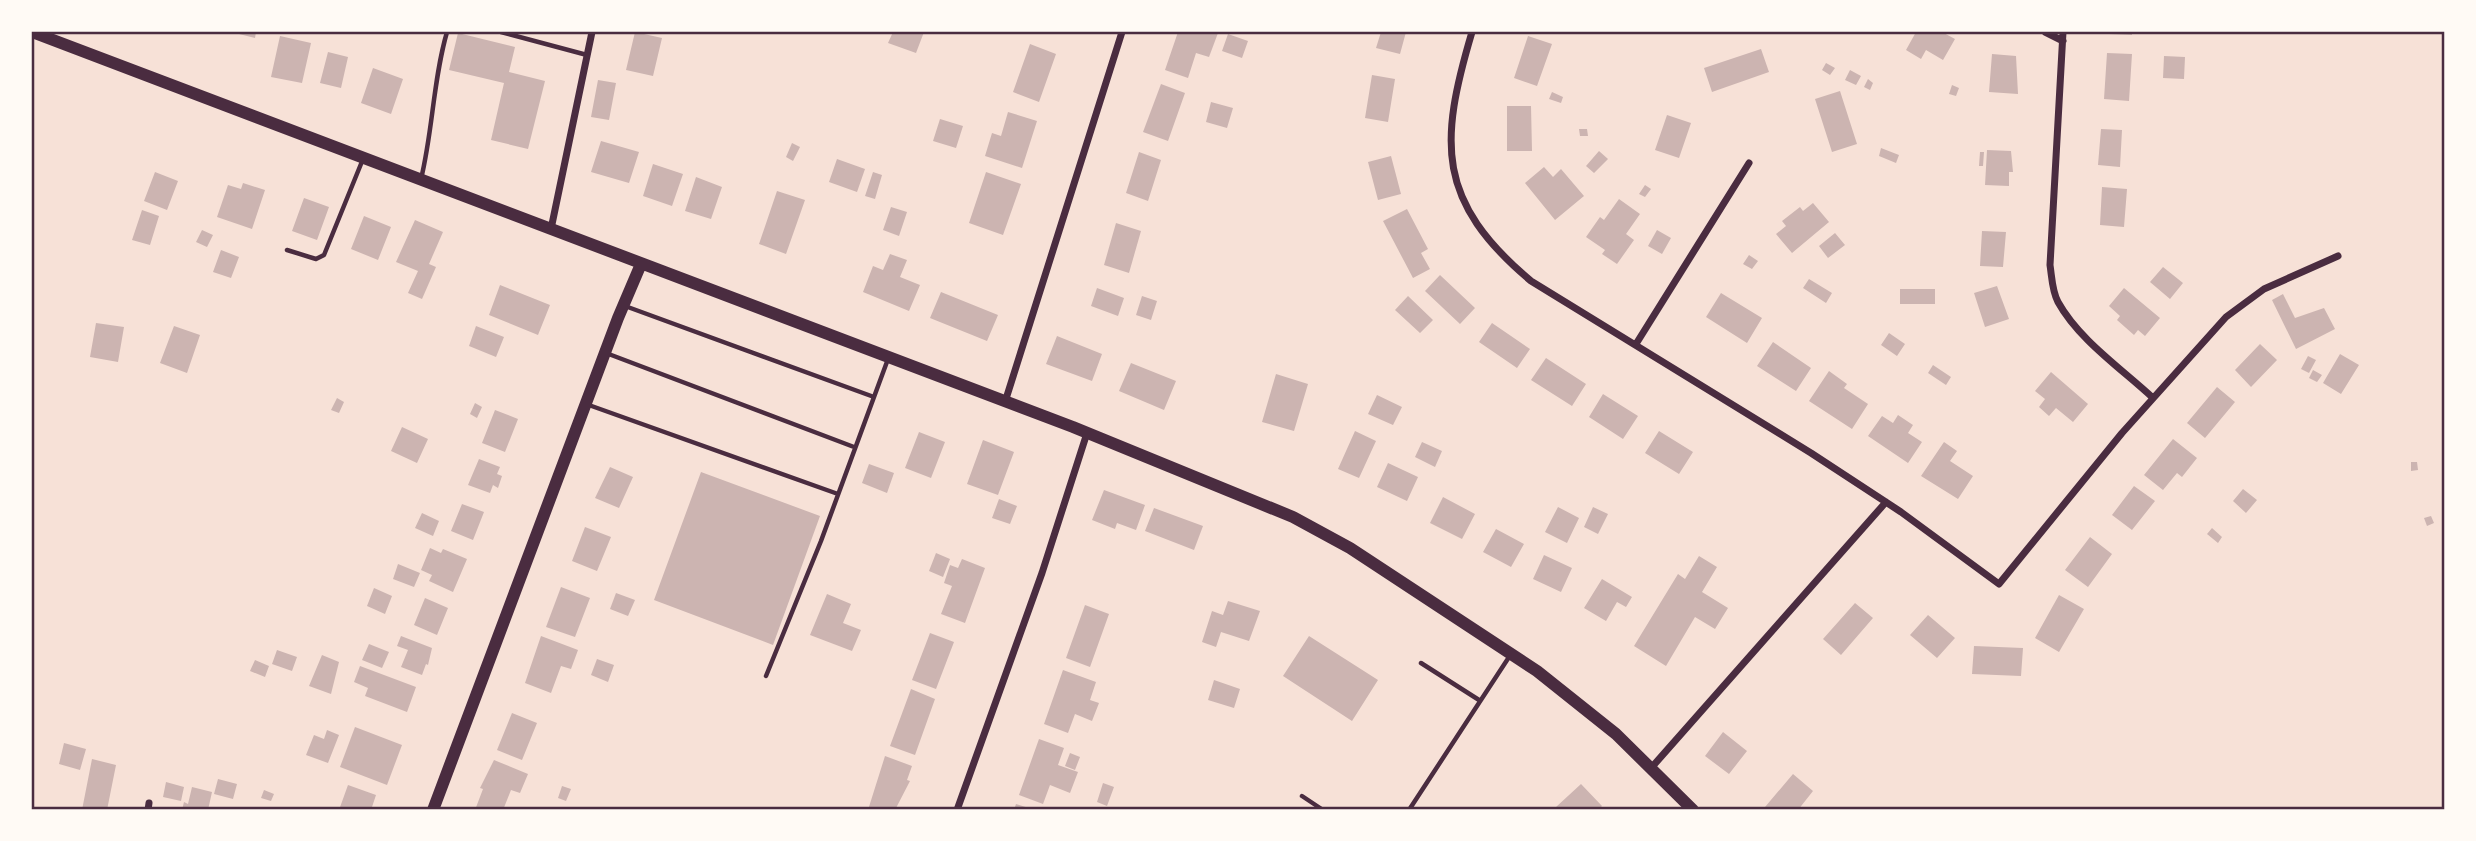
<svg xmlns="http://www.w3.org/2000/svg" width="2476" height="841" font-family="Figtree,sans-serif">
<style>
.building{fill:#ccb4b1}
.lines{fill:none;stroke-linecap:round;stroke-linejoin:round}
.service{stroke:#4a2c40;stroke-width:4.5}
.minor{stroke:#4a2c40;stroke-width:7}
.tertiary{stroke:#4a2c40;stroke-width:12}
.neatline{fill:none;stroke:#4a2c40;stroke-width:2.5}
</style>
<rect width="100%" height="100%" fill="#f7e1d7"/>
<!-- building -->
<path class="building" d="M231,32h25l-1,6z
M635,32l27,6 -9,38 -27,-6z
M893,32h31l-8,21 -28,-10z
M1178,32l40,1 -9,24 -13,-4 -8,25 -23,-8z
M1381,32h25l-6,22 -24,-6z
M1916,32h26l13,7 -12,21 -17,-10 -5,9 -15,-9z
M2109,32h23v3l-23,-1z
M458,33l57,14 -6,25 36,9 -17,68 -37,-9 13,-57 -55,-13z
M1228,34l20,7 -6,17 -20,-7z
M280,36l31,7 -9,40 -31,-6z
M1528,36l24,8 -15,42 -23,-8z
M1030,44l26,10 -17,48 -26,-10z
M1761,49l8,23 -57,20 -8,-24z
M328,52l20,5 -7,31 -21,-5z
M2107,53l25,1 -3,47 -25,-2z
M1992,54l24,2 2,38 -29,-2z
M2164,56l21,1 -1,22 -21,-1z
M1826,63l9,5 -5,7 -8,-5z
M373,68l30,11 -12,35 -30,-11z
M1850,70l11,6 -5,9 -11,-5z
M1372,75l23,4 -7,43 -23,-4z
M1868,79l5,4 -3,7 -6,-3z
M598,80l18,3 -7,37 -18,-3z
M1161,84l24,9 -17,48 -25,-9z
M1952,85l7,3 -3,8 -7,-2z
M1840,91l17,53 -25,8 -17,-53z
M1552,92l11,5 -2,6 -12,-4z
M1211,102l22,6 -6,20 -21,-6z
M1507,106h24l1,45h-25z
M1008,112l29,9 -15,47 -37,-12 7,-23 9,3z
M1667,115l24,8 -12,35 -24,-8z
M940,119l23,7 -7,22 -23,-7z
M1579,129h8l1,7h-8z
M2101,129l21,1 -2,37 -22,-2z
M601,141l38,11 -10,31 -38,-11z
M792,143l8,4 -7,14 -7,-4z
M1881,148l18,7 -3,8 -17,-7z
M1987,150l24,1 2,21h-4v14l-24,-1z
M1599,151l9,8 -14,14 -8,-7z
M1139,152l22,8 -13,41 -22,-8z
M1980,152h4l-1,14h-4z
M1391,156l10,38 -23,6 -10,-38z
M837,159l28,10 -8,23 -28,-10z
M653,164l30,10 -11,32 -29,-10z
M1544,167l9,10 8,-8 23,27 -29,24 -30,-37z
M155,172l23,9 -11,29 -23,-9z
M873,172l9,3 -7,24 -10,-3z
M986,172l35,12 -18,51 -34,-12z
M696,177l26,10 -11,32 -26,-8z
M243,183l22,7 -13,39 -35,-12 11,-32 13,4z
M1645,185l6,4 -6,8 -6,-3z
M2102,187l25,2 -3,38 -24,-2z
M777,191l28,9 -19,54 -27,-10z
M304,198l25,9 -12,33 -25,-9z
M1619,199l21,15 -14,20 8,6 -17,24 -15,-10 3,-4 -19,-13 14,-20 4,3z
M1813,203l16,19 -37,31 -16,-19 10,-8 -4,-5 18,-14 3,4z
M891,207l16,5 -8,24 -16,-6z
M1407,209l21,40 -7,4 9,16 -17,9 -30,-57z
M142,210l17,6 -9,29 -18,-5z
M364,216l27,11 -13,33 -27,-11z
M415,220l28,12 -14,32 7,3 -14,32 -14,-6 10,-22 -22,-9z
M1116,223l25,8 -12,42 -25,-8z
M202,230l11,5 -6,12 -11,-5z
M1657,230l14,8 -9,16 -14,-8z
M1982,231l24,1 -3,35 -23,-1z
M1835,233l10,12 -17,13 -9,-12z
M221,250l18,7 -8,21 -18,-6z
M890,254l17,6 -7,17 20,8 -11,26 -46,-19 10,-26 10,4z
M1749,255l9,6 -6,8 -9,-5z
M2163,267l20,16 -13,16 -20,-17z
M1440,275l35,33 -15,16 -35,-33z
M1809,279l23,14 -6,10 -23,-15z
M500,285l50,20 -12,30 -49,-20z
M1997,286l12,33 -24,8 -11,-34z
M1097,288l27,10 -6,18 -27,-10z
M2124,288l36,30 -15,18 -7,-6 -4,5 -17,-15 3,-4 -11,-10z
M1900,289h35v15h-35z
M941,292l57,23 -11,26 -57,-23z
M1721,293l41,25 -15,25 -41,-26z
M2283,294l12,24 29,-10 11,21 -39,20 -24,-49z
M1142,296l15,5 -6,19 -15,-5z
M1408,296l25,24 -13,13 -25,-23z
M96,323l28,4 -6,35 -28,-5z
M1492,323l38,26 -13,19 -38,-26z
M174,326l26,9 -13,38 -27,-10z
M476,326l28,11 -8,20 -27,-11z
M1889,333l16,11 -8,12 -16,-11z
M1057,336l45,18 -10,27 -46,-17z
M1773,342l38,26 -15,23 -39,-25z
M2260,344l17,16 -26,27 -16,-17z
M2340,354l19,11 -18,29 -18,-11z
M2308,356l8,4 -7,13 -8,-4z
M1546,358l40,26 -14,22 -41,-26z
M1131,363l45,18 -12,29 -45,-19z
M1933,365l18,12 -5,8 -18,-12z
M2313,370l9,5 -5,7 -8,-4z
M1829,371l18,13 -3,4 24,16 -16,25 -43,-28z
M2051,372l37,32 -15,18 -17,-14 -7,8 -10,-9 6,-8 -10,-8z
M1276,374l32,10 -14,47 -32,-9z
M2217,387l18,15 -30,36 -18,-15z
M1603,394l35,22 -15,23 -34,-22z
M1377,395l25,12 -9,18 -25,-11z
M337,398l7,4 -5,11 -8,-3z
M475,403l7,4 -5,11 -7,-4z
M495,410l23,9 -13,33 -23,-9z
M1898,415l15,10 -5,8 14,9 -14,21 -40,-27 14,-20 11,7z
M402,427l26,12 -11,24 -26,-12z
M1355,431l21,10 -17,37 -21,-9z
M1659,431l34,21 -14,22 -34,-21z
M919,432l26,10 -14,36 -26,-10z
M2173,439l24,19 -15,19 -5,-4 -14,17 -19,-15z
M983,440l31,12 -16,43 -31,-11z
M1422,442l20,9 -7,16 -20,-10z
M1944,442l13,9 -7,10 23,15 -15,23 -37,-23z
M479,459l21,8 -3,7 5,2 -4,12 -5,-3 -3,8 -22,-8z
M2411,462h6l1,8 -7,1z
M1388,463l30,14 -11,24 -30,-14z
M869,464l25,9 -7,20 -25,-10z
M610,467l23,10 -14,31 -24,-10z
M701,472l119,44 -47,129 -119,-45z
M2134,486l21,15 -23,29 -20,-15z
M2243,489l14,11 -11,13 -13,-12z
M1104,490l41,15 -9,25 -19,-7 -2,6 -23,-9z
M1443,497l32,17 -13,25 -32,-16z
M999,499l18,7 -7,18 -18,-6z
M462,504l22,8 -11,28 -22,-9z
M1558,507l21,11 -12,25 -22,-11z
M1593,507l15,7 -10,20 -14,-7z
M1154,508l49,18 -9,24 -49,-19z
M422,513l17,8 -6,15 -18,-8z
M2431,516l3,7 -7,3 -3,-8z
M585,527l26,10 -14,34 -25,-10z
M2212,528l10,9 -4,6 -11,-9z
M1496,529l28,15 -13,23 -28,-15z
M2090,537l22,17 -24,33 -23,-17z
M430,548l11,5 2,-4 24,10 -14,33 -24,-11 3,-6 -11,-5z
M936,553l14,6 -7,18 -14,-6z
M1544,555l28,13 -11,24 -28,-13z
M1699,556l18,11 -15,25 26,16 -13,21 -20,-12 -29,49 -32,-20 44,-72 7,5z
M962,559l23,9 -20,55 -24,-9 11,-28 -8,-3 6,-18 8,3z
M398,564l22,9 -6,14 -21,-8z
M1602,579l30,18 -6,10 -9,-5 -11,19 -22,-13z
M561,587l29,11 -15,39 -29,-10z
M374,588l18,8 -7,18 -18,-8z
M616,593l19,7 -7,16 -18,-7z
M827,594l24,10 -8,19 18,7 -9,21 -42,-16z
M2059,595l25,14 -25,43 -24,-14z
M425,598l23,10 -11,27 -23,-10z
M1228,601l32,10 -11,30 -28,-9 -5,15 -14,-5 10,-31 11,4z
M1855,603l18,15 -32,37 -18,-16z
M1085,605l24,9 -19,53 -24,-9z
M1928,615l27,23 -18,20 -27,-23z
M930,633l24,9 -18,47 -24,-9z
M401,636l31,12 -4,17 -2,-1 -4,11 -21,-8 7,-17 -11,-4z
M541,636l37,14 -7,19 -10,-3 -10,27 -26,-10z
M1309,636l69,44 -26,41 -69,-45z
M369,644l20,8 -7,16 -20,-8z
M1974,646l49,2 -2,28 -49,-2z
M277,650l20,7 -5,14 -20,-7z
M322,655l17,7 -8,32 -22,-8z
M597,659l17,6 -6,17 -17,-7z
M255,660l14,6 -4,11 -15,-6z
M360,666l56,21 -9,25 -42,-16 3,-8 -14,-6z
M1063,670l33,12 -6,18 9,3 -7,18 -17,-7 -7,19 -24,-9z
M1214,680l26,9 -6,19 -26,-8z
M911,689l24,10 -20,56 -25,-9z
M512,713l25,10 -15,37 -25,-10z
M355,727l47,18 -15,40 -47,-18z
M327,730l12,5 -11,28 -22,-8 8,-20 10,4z
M1723,732l24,19 -18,23 -24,-18z
M1039,739l25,9 -6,17 20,7 -8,21 -20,-8 -7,19 -24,-9z
M64,743l22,6 -6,21 -21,-6z
M1070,753l10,4 -5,13 -10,-4z
M885,756l27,10 -5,14 3,1 -15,29h-27z
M92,759l24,6 -9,45h-25z
M494,760l34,14 -8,19 -9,-3 -8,20h-28l8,-21 -3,-1z
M1793,774l20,17 -15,19h-29l-4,-3z
M218,779l19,5 -4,15 -19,-5z
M166,782l18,5 -3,14 -18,-4z
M1103,783l11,4 -7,19 -10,-4z
M1581,784l21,22 -4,4h-39l-3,-3z
M348,785l28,10 -5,15h-32z
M562,786l9,3 -5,12 -8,-3z
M192,787l20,5 -4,18h-26l2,-8 4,2z
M264,790l10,4 -3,7 -10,-3z
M1016,804l16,5v1h-18z"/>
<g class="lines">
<!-- service -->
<path class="service" d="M501,32l86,23
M421,179c12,-49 12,-99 26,-147
M287,250l29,9 8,-4 39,-96
M625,306l249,91
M606,353l248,94
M586,404l252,90
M1421,663l58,37
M766,676l55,-135 67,-182
M1302,796l21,14
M1409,810l102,-156"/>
<!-- minor -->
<path class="minor" d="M1472,32c-33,111 -36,169 59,249l280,172 90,59 98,72 123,-151 104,-116 38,-28 74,-33
M2045,32l18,9
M2063,32l-13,233c2,13 2,26 8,37 21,38 64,67 95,96
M551,229l41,-197
M1636,344l113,-181
M1005,402l117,-370
M1652,767l234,-265
M148,810l1,-7
M957,810l85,-237 45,-140"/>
<!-- tertiary -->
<path class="tertiary" d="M32,32l1041,395 220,90 57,31 187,123 79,63 77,76
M433,810l185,-492 23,-54"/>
</g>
<!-- border -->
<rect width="2476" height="841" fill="none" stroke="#fffaf5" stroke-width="66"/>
<rect x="33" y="33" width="2410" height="775" class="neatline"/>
</svg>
